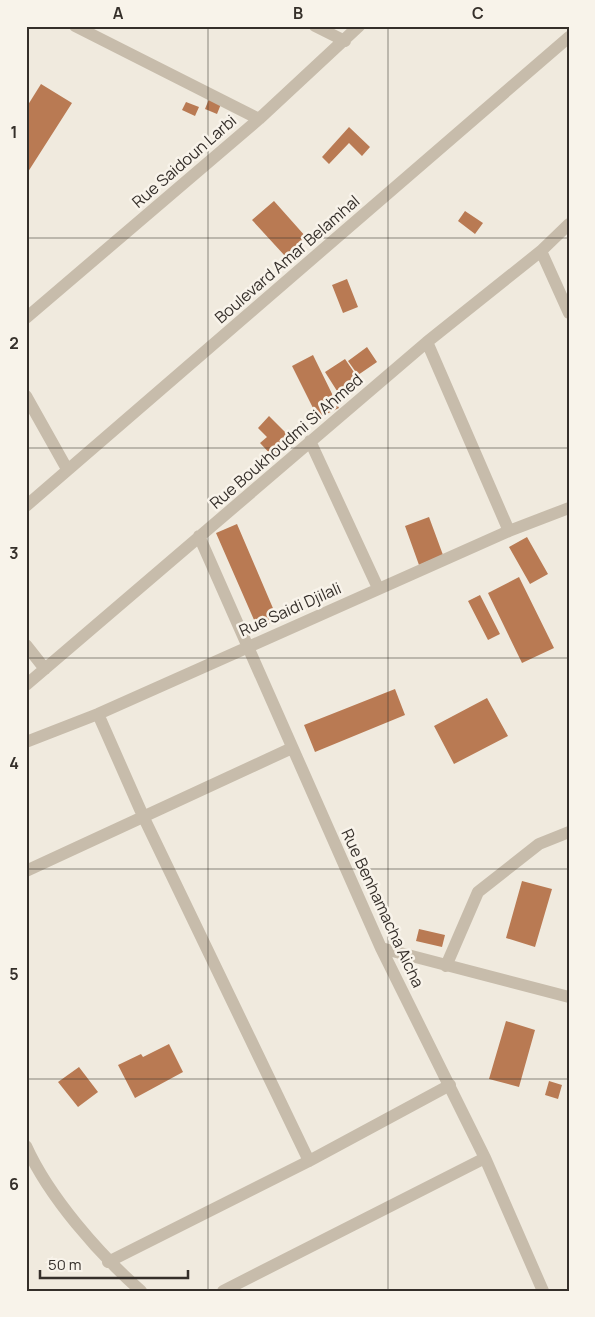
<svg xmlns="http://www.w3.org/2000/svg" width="595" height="1317" font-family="Manrope,sans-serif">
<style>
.building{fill:#b97a53}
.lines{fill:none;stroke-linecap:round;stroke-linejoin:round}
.minor{stroke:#c7bcab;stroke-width:12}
.grid{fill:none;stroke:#352f2a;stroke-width:1;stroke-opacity:0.55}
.labels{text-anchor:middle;stroke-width:5;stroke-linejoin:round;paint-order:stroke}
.street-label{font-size:16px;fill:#352f2a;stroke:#f8f3ea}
.neatline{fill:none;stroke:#352f2a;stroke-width:2}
.grid-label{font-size:16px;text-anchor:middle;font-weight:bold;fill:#352f2a}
</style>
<rect width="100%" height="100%" fill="#f0eade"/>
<!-- building -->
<path class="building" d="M41,84l31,19 -46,72v-67z
M209,99l12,5 -4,10 -12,-5z
M186,102l13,5 -4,9 -13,-6z
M349,127l21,20 -8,9 -13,-13 -20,21 -7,-7z
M274,201l32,36 -21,19 -33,-36z
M465,211l18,12 -8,11 -17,-13z
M347,279l11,28 -15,6 -11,-28z
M367,347l10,15 -19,13 -10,-14z
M313,355l26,53 -21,10 -26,-52z
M345,359l13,19 -21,13 -12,-19z
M269,416l24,24 -18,19 -15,-16 7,-6 -9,-9z
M429,517l14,38 -24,10 -14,-39z
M237,524l41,96 -20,9 -42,-96z
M527,537l21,37 -18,10 -21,-37z
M519,577l35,71 -32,15 -34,-70z
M480,595l20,39 -12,6 -20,-39z
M395,689l10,26 -90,37 -11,-27z
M487,698l21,38 -54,28 -20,-38z
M522,881l30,8 -17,58 -29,-9z
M419,929l26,6 -3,12 -26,-6z
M506,1021l29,9 -16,57 -30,-8z
M169,1044l14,28 -48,26 -17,-33 23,-11 2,3z
M79,1067l19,25 -20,15 -20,-25z
M549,1081l13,4 -4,14 -13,-4z"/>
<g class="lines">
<!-- minor -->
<path class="minor" d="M75,26l184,93
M315,26l30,15
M541,251l28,62
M26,318l233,-199 100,-93
M427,342l82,189
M26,396l41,73
M310,441l68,147
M26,506l543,-469
M199,536l182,412 104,210 58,133
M26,645l19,24
M26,685l401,-343 114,-91 28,-27
M98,714l45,102 166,345
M26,742l72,-28 411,-183 60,-23
M26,871l266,-123
M381,948l188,49
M446,966l32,-74 61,-48 30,-12
M26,1146c23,51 73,108 115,145
M108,1262l201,-101 141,-76
M223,1291l262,-133"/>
</g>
<!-- grid -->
<path class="grid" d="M208,26v1265M388,26v1265M26,238h543M26,448h543M26,658h543M26,869h543M26,1079h543"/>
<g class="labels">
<!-- street labels -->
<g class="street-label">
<text transform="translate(184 161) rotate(-41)" y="6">Rue Saidoun Larbi</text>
<text transform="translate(287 259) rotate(-41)" y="6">Boulevard Amar Belamhal</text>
<text transform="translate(286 441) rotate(-41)" y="6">Rue Boukhoudmi Si Ahmed</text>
<text transform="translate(290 609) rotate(-24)" y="6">Rue Saidi Djilali</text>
<text transform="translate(383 908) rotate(65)" y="6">Rue Benhamacha Aicha</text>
</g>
</g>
<!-- border -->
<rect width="595" height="1317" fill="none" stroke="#f8f3ea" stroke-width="55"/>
<!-- scale -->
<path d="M40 1270v8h148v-8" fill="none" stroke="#352f2a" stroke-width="2.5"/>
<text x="48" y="1270" font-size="15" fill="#352f2a" stroke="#f8f3ea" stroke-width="4" paint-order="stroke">50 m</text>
<rect x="28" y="28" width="540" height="1262" class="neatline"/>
<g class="grid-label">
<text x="118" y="19">A</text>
<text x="298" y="19">B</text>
<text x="478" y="19">C</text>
<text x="14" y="138">1</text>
<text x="14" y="349">2</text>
<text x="14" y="559">3</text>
<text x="14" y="769">4</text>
<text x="14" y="980">5</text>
<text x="14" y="1190">6</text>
</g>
</svg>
